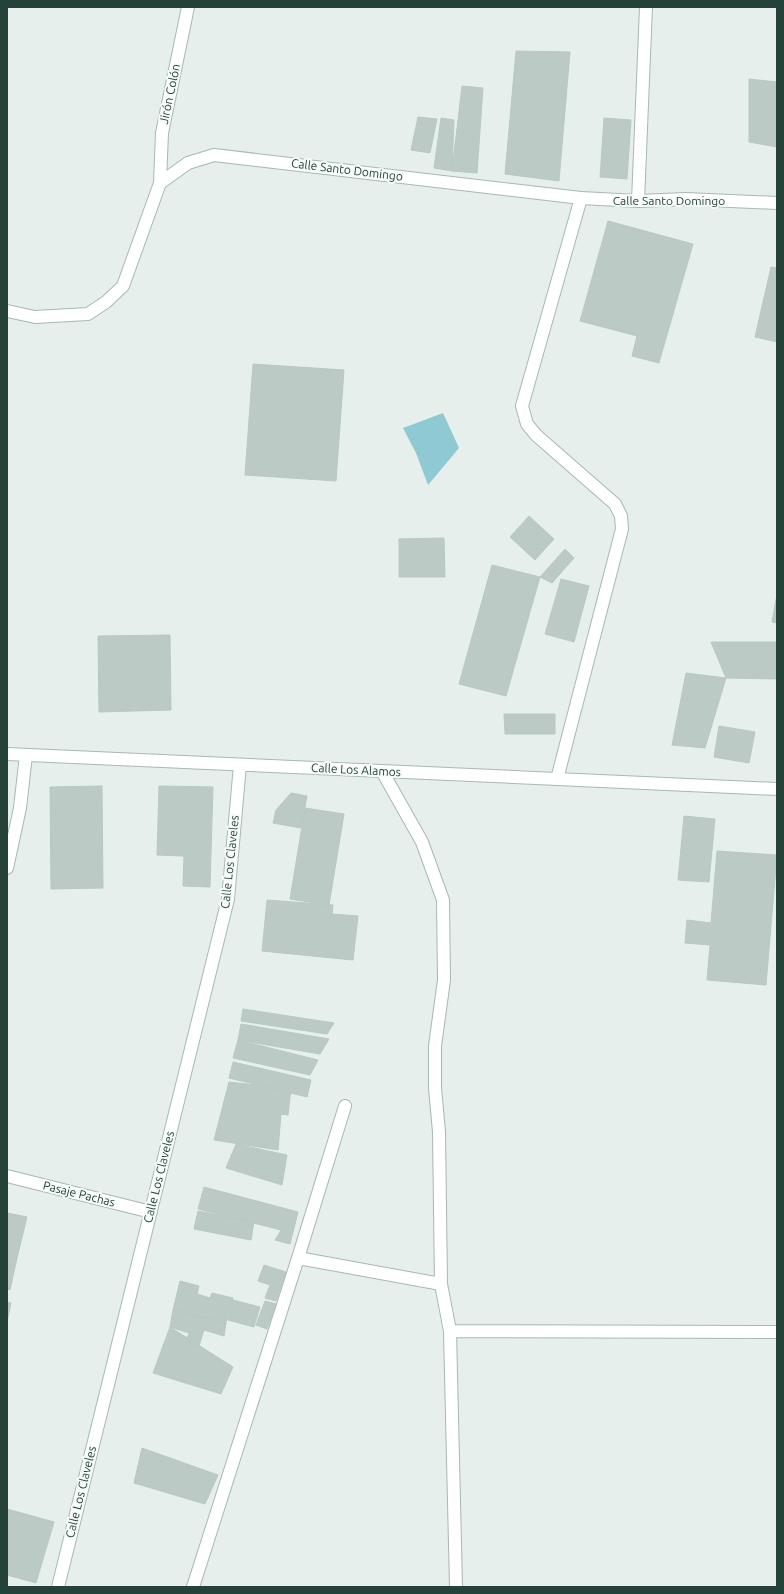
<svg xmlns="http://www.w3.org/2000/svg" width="784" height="1594" font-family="Ubuntu,sans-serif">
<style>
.water{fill:#8ec9d4}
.building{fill:#bbcac4;stroke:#b8c9c2}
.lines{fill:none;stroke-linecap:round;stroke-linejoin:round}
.lane-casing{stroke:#a8b8b2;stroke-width:14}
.street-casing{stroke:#a8b8b2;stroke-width:14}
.lane{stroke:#fff;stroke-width:12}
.street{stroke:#fff;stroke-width:12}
.labels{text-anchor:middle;stroke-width:4;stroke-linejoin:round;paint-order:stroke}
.street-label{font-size:12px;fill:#24423a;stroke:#f7fbf9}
</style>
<rect width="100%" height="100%" fill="#e6efeb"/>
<!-- water -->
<path class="water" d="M443,413l16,35 -31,37 -12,-32 -13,-25z"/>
<!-- building -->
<path class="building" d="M516,51l54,1 -11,129 -54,-7z
M749,79l28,3v65l-28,-5z
M462,86l21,2 -6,85 -25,-2z
M418,117l19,2 -7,34 -19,-3z
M441,118l13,2 -2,51 -18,-3z
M604,118l27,2 -4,59 -27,-2z
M608,221l85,23 -34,119 -27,-7 5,-20 -57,-15z
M771,267l6,1v74l-22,-5z
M253,364l91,6 -8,111 -91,-6z
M529,516l25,23 -19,21 -25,-23z
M444,538l1,39h-46v-38z
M565,549l9,9 -22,25 -12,-6z
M492,565l48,12 -34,119 -47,-12z
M561,579l28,7 -15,56 -29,-8z
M777,594v29l-5,-1z
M170,635l1,75 -72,2 -1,-76z
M711,642h66v37l-51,-1z
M686,673l40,5 -21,70 -33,-3z
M504,714h51v20h-50z
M719,726l36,6 -6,31 -35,-6z
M102,786l1,102 -52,1 -1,-102z
M159,786l54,1 -3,100 -27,-1 1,-30 -27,-1z
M291,793l16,3 -6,32 -28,-5 3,-13z
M305,808l39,6 -15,91 -39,-6z
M684,816l31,3 -6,63 -31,-2z
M717,851l60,4 -11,130 -59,-5 3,-35 -25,-2 2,-23 24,3z
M267,900l66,5 -1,9 26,2 -5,44 -91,-9z
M243,1009l91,14 -7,11 -86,-13z
M241,1024l88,15 -9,15 -82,-14z
M238,1040l80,20 -8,15 -77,-17z
M233,1062l78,18 -4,17 -78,-19z
M229,1082l62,7 -3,26 -7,-1 -3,36 -64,-10z
M236,1144l51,11 -5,30 -56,-17z
M204,1187l94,25 -8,32 -15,-4 6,-10 -83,-21z
M198,1211l56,11 -3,18 -57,-11z
M7,1213l20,4 -10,41 -10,-2z
M7,1256l10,2 -7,32 -3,-1z
M264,1265l22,7 -10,29 -11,-3 5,-13 -12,-4z
M180,1281l19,5 -2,8 13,4 2,-5 21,5 -7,25 -53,-13z
M233,1300l27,7 -6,20 -26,-7z
M265,1301l11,3 -9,25 -11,-4z
M7,1302l4,1 -4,19z
M173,1310l53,13 -2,13 -20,-6 -5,16 -13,-4 3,-9 -19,-6z
M170,1327l63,40 -12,27 -68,-21z
M142,1448l76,27 -13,29 -71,-21z
M7,1509l47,13 -18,61 -29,-8z"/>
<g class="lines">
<defs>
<path id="lane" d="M638,201l8,-194
M557,779l65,-250 -1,-13 -6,-12 -79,-69 -9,-11 -5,-18 59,-208"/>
<path id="street" d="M160,183l2,-50 26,-126
M7,311l28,6 53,-3 18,-12 17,-16 37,-103 28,-20 26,-8 367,43 57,3 48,-2 91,4
M7,754l770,35
M382,771l40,71 21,58 1,80 -9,66v42l4,44 2,152 9,47 6,256
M7,868l13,-60 6,-53
M7,1176l144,36
M298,1258l143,26
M450,1331l327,1
M58,1587l170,-688 12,-134
M193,1587l105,-329 47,-152"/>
</defs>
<!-- lane casing -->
<use href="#lane" class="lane-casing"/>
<!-- street casing -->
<use href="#street" class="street-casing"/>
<!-- lane -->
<use href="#lane" class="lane"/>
<!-- street -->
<use href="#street" class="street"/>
</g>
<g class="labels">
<!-- street labels -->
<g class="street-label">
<text transform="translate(170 94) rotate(-78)" y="4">Jirón Colón</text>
<text transform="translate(347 170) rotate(7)" y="4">Calle Santo Domingo</text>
<text x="669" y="205">Calle Santo Domingo</text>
<text transform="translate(356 770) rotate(3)" y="4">Calle Los Alamos</text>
<text transform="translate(230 862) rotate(-84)" y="4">Calle Los Claveles</text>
<text transform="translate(159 1177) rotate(-76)" y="4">Calle Los Claveles</text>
<text transform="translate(79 1194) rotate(14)" y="4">Pasaje Pachas</text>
<text transform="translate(81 1492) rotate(-76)" y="4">Calle Los Claveles</text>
</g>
</g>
<!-- border -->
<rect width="784" height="1594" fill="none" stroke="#24423a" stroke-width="16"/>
</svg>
